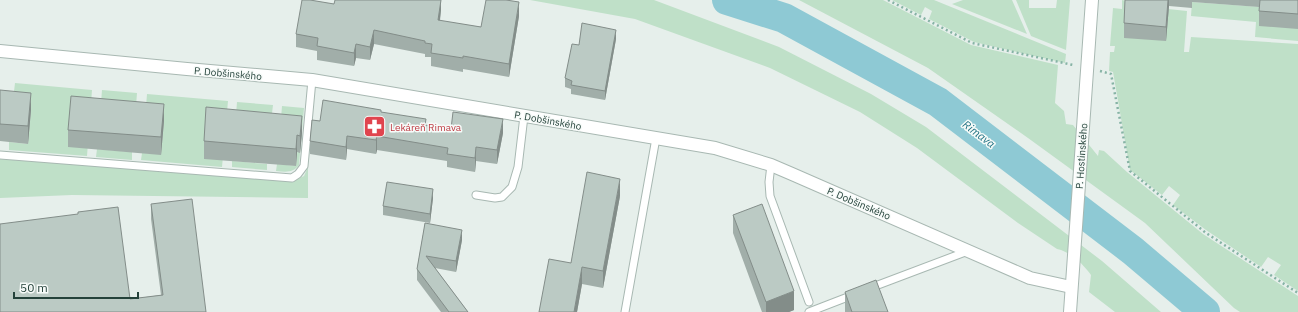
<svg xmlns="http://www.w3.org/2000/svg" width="1298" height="312" font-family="'IBM Plex Sans',sans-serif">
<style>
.green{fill:#bfe0c8}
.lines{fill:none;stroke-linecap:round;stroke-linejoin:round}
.river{stroke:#8ec9d4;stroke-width:30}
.service-casing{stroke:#a8b8b2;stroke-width:9}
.minor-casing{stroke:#a8b8b2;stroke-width:14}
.tertiary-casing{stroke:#a8b8b2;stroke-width:14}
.path{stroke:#86b3a5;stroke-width:2.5;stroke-dasharray:2 3;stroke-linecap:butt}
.service{stroke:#fff;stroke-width:7}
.minor{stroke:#fff;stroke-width:12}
.tertiary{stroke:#fff;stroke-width:12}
.wall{fill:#a1aea9}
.shaded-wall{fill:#838d89}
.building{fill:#bbcac4;stroke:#838d89}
.labels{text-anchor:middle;stroke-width:3;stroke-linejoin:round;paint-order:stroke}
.street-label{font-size:10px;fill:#24423a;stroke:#f7fbf9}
.health-label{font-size:10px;fill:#be3a42;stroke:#f7fbf9;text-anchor:start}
.water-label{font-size:11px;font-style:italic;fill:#1c6f80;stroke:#f7fbf9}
</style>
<rect width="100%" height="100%" fill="#e6efeb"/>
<!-- green -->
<path class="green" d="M530,0h124l125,47 92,47 55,33 176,134 59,51h-46l-26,-20 2,-17c-8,-11 -20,-23 -34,-26l-39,-26 -101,-75 -57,-36 -90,-44 -135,-49z
M799,0h84l88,45 87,20 -3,38 9,8 2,13 7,1 25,31 1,-6 5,1 23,21 76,62 95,62v16h-58l-6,-4 -89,-85 -117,-85 -100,-70z
M892,0h42l132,54 -1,9 -91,-21 -45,-23 3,-8 -7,-4 -4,8z
M963,0h49l15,34 -75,-30z
M1016,0h13v8h27l1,-8h13l-4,50 -35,-14z
M1122,0l46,9 19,2 -3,41h5l2,-15 107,7v247l-24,-16 7,-10 -13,-8 -7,10 -55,-37 -33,-25 7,-10 -11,-9 -7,9 -32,-25 -17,-98 -4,-1 1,-19h4l1,-6h-5l3,-38 9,1z
M1192,2l68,5 38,22v12l-43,-4 1,-15 -65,-6z
M15,83l77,7 -5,66 -78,-6v-8l19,2 3,-34 -19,-2z
M102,90l35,3 -2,26 -35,-3z
M147,94l81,7 -6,66 -81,-7 1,-7 19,1 3,-33 -19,-2z
M237,102l36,3 -3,25 -35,-3z
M282,106l22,2 -5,57c-6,8 -13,7 -23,6l1,-7 19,2 3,-33 -19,-2z
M97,149l35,3v8l-36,-3z
M0,159l293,22 11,-5 4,-9v31l-236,-3 -72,3z
M232,161l35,3v6l-35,-3z"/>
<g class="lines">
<!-- river -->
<path class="river" d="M727,0l57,18 154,84 195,149 72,61"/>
<defs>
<path id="service" d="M0,155l292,23 6,-4 6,-8 8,-86
M771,165l-2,17 1,14 39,106
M476,195l19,3 7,-1 10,-10 6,-20 6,-51
M870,288l98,-37
M625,312l31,-174
M809,312l44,-17"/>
<path id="minor" d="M0,51l187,18 125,11 403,68 56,17 21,9 238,104 41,9"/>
<path id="tertiary" d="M1070,312l22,-312"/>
</defs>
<!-- service casing -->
<use href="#service" class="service-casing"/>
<!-- minor casing -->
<use href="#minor" class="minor-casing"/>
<!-- tertiary casing -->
<use href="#tertiary" class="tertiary-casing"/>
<!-- path -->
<path class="path" d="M888,0l84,43 101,22
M1100,71l11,3 19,97 76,62 92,60"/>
<!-- service -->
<use href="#service" class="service"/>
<!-- minor -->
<use href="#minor" class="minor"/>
<!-- tertiary -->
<use href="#tertiary" class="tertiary"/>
</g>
<!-- wall -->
<path class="wall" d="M376,0h65v10l-1,11 41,6 38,-11 -10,61 -46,-8v3l-32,-6v-9h-6v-3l-51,-10 -4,16 -14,-2 -2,8 -37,-6v-9l-21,-4v-13l38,-30z
M1125,0h173v29l-39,-3v-19l-67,-5v6l-23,-2 -3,35 -42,-3v-15z
M616,39l-11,61 -34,-6v-5l-6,-2v-9l14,-33z
M0,90l31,20 -3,34 -28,-3z
M381,112l45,13 25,4 52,4 -6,31 -21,-3 -1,11 -28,-5v-6l-70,-11 -1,4 -29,-5 -1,11 -36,-6v-13l10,-20z
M164,121l-3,34 -93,-8v-17z
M302,133l-2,20 -3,-1 -1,14 -92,-7v-18z
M620,196l-17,92 -21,-4 -5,28h-38l32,-49z
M433,198l-3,25 -47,-8v-9z
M151,204l55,108h-206l78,-97v-3l52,87 31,-4 -10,-76z
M733,215l61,95 -5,2h-27l-29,-79z
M425,223l37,17 -6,32 -21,-4 33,44h-27l-24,-32v-11z
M845,292l43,20h-43z"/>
<!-- shaded-wall -->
<path class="shaded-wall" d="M441,0v10l-3,24v-14z
M1168,0h1v6l-3,35v-14z
M519,2v14l-10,61v-13z
M374,30v14l-4,16v-13z
M616,30v9l-11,61v-9z
M356,44v14l-2,8v-13z
M31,93v17l-3,34v-18z
M164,104v17l-3,34v-18z
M302,116v17l-2,20v-17z
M503,119v14l-6,31v-14z
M297,135v17l-1,14v-17z
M347,136v13l-1,11v-13z
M377,136v14l-1,4v-14z
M476,147v14l-1,11v-14z
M620,179v17l-17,92v-17z
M433,189v9l-3,25v-9z
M462,230v10l-6,32v-11z
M582,267v17l-5,28h-3z
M794,291v19l-5,2h-23v-10z"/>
<!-- building -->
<path class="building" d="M302,0h8l24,4 1,-4h106l-3,20 43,7 5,-27h20l13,2 -10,62 -46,-8v2l-32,-5 1,-9 -7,-1v-2l-51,-11 -4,17 -14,-3 -2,9 -37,-7 1,-8 -22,-4z
M1125,0h43l-2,27 -42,-4z
M1260,0h38v14l-39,-3z
M582,23l34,7 -11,61 -34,-6 1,-4 -7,-3 7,-34 7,1z
M0,90l31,3 -3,33 -28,-2z
M71,96l93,8 -3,33 -93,-7z
M323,100l58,10v2l45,7 -1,6 26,4 2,-17 50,7 -6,31 -21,-3 -1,11 -28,-4 1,-6 -71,-12 -1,4 -29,-4 -1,11 -36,-6 2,-21 8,1z
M206,107l96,9 -2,20 -3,-1 -1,14 -92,-8z
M587,172l33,7 -17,92 -21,-4 -8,45h-35l10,-53 22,4z
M387,182l46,7 -3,25 -47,-8z
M192,199l14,113h-206v-88l78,-10v-2l40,-5 12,92 33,-4 -12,-91z
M762,204l32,87 -28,11 -33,-87z
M425,223l37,7 -6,31 -30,-5 42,56h-19l-32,-43z
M876,280l12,32h-36l-7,-20z"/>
<!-- icons -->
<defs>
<symbol id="pharmacy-square" viewBox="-11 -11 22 22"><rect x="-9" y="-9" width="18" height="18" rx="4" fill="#e0444e" stroke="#f7fbf9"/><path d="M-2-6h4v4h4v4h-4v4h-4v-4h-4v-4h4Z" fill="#fff"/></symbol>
</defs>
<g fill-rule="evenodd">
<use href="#pharmacy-square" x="362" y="114" width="25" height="25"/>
</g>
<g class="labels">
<!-- street labels -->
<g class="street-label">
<text transform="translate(228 73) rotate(5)" y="4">P. Dobšinského</text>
<text transform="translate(548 120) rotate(10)" y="4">P. Dobšinského</text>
<text transform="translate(1081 156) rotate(-86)" y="4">P. Hostinského</text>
<text transform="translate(859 203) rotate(23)" y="4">P. Dobšinského</text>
</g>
<!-- health labels -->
<g class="health-label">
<text x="390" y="131">Lekáreň Rimava</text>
</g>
<!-- water labels -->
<g class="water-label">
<text transform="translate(979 134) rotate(37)" y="4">Rimava</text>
</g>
</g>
<!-- scale -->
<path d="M14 292v6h124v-6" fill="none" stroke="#24423a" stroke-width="2"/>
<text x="20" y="292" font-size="12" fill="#24423a" stroke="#f7fbf9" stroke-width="3" paint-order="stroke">50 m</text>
</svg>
